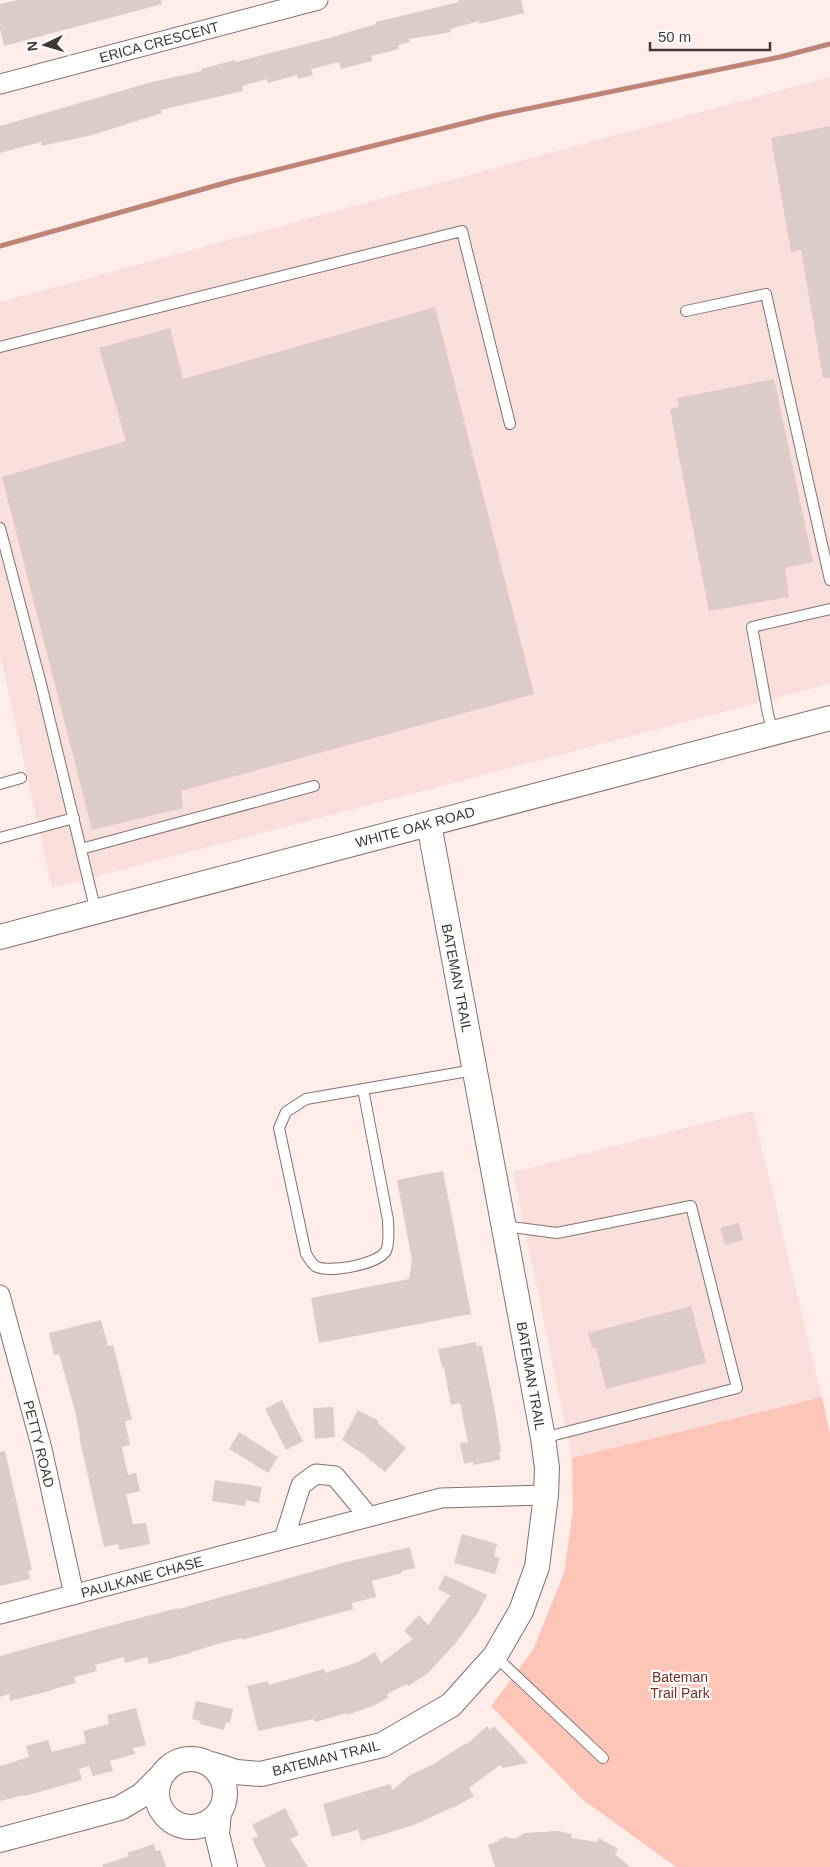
<svg xmlns="http://www.w3.org/2000/svg" width="830" height="1867" font-family="Helvetica,sans-serif">
<style>
.built{fill:#f9dfda}
.green{fill:#fdc5b8}
.lines{fill:none;stroke-linecap:round;stroke-linejoin:round}
.stream{stroke:#bd8578;stroke-width:5}
.building{fill:#dccbc7}
.service-casing{stroke:#82726f;stroke-width:12}
.minor-casing{stroke:#82726f;stroke-width:21}
.tertiary-casing{stroke:#82726f;stroke-width:26}
.service{stroke:#fff;stroke-width:10}
.minor{stroke:#fff;stroke-width:19}
.tertiary{stroke:#fff;stroke-width:24}
.labels{text-anchor:middle;stroke-width:4.5;stroke-linejoin:round;paint-order:stroke}
.street-label{font-size:14px;fill:#3f3837;stroke:#fff}
.park-label{font-size:14px;fill:#752e21;stroke:#fff}
</style>
<rect width="100%" height="100%" fill="#ffede9"/>
<!-- built -->
<path class="built" d="M830,77v607l-778,204 -52,-234v-352z
M753,1111l69,286 -250,61 -59,-286z"/>
<!-- green -->
<path class="green" d="M822,1397l8,37v433h-154l-94,-68 -91,-93 42,-56 31,-77 9,-63 -1,-52z"/>
<g class="lines">
<!-- stream -->
<path class="stream" d="M0,246l232,-65 265,-66 283,-58 50,-13"/>
</g>
<!-- building -->
<path class="building" d="M17,0h144l1,4 -158,42 -4,-17v-25z
M458,0h63l3,13 -45,11v-3l-29,8 1,3 -42,7 1,3 -12,3 1,4 -28,7 1,5 -31,8 -2,-7 -28,7 2,6 -15,4 -1,-4 -29,8 -1,-4 -25,7 1,5 -82,19 1,3 -70,22 -50,11 -1,-4 -41,11v-27l152,-44 50,-11 -1,-2 34,-9 1,2 97,-25 43,-13v-2l83,-20z
M830,126v252h-7l-22,-128 -10,2 -20,-114z
M435,307l99,387 -353,97 2,17 -91,22 -90,-353 124,-36 -27,-93 71,-20 13,51z
M774,379l39,183 -28,6 4,29 -80,14 -39,-201 9,-4 -2,-8z
M443,1171l28,143 -152,29 -8,-45 98,-19 3,-18 -15,-81z
M739,1223l4,17 -18,5 -5,-17z
M691,1306l15,57 -100,26 -10,-41h-4l-4,-15z
M101,1320l7,26 5,-1 19,75 -7,1 5,24 -8,2 6,28 8,-2 4,18 -14,3 7,30 13,-1 4,21 -31,6 -1,-6 -14,3 -25,-111 1,-1 -5,-24 -16,-57 -5,1 -5,-22z
M476,1342l1,4h5l13,65 6,41h-2l1,8 -27,5v-3l-9,2 -4,-21 8,-1 -8,-39 -9,2 -7,-38h-2l-4,-18z
M282,1400l21,41 -17,9 -21,-41z
M333,1407l2,30 -20,2 -2,-31z
M358,1410l21,11 -1,2 28,25 -21,24 -22,-18 -21,-14z
M239,1432l39,25 -10,16 -39,-24z
M5,1451l27,119 -4,1 2,8 -30,7v-134z
M215,1480l47,7 -3,16 -13,-3 -1,6 -33,-5z
M462,1534l35,10 -3,12 6,2 -5,16 -41,-11z
M410,1547l5,21 -13,3v2l-30,8 4,16 -24,6 1,6 -111,31v-2l-24,6 -27,8v1l-42,11 -2,-7 -22,6 -1,-6 -29,8 2,6 -23,6 2,6 -23,6v1l-43,11 -1,-7 -9,3v-41l109,-30 69,-18 1,1 167,-47z
M445,1575l42,20 -10,19 -22,30 -28,30 -19,12 -1,-2 -20,10 1,4 -15,8 -26,9v-2l-32,9 -1,-3 -56,12 -11,-45 21,-5 1,4 55,-16 1,4 33,-11 17,-10 6,11 32,-24 -9,-8 15,-16 9,10 22,-30 -12,-6z
M196,1701l37,8 -3,14 -4,-1 -2,8 -24,-6v-3l-8,-2z
M136,1708l10,37 -13,3 2,6 -25,7 3,10 -20,5 -4,-10 -10,3 3,11 -57,16 -1,-1 -24,6v-35l29,-9 -3,-11 22,-6 4,12 34,-9 -3,-12 26,-7 -2,-9z
M487,1726l3,4 4,-4 34,37 -25,5 -3,-3 -31,23 5,8 -21,12v-1l-39,18 -53,16 -3,-11 -26,7 -9,-33 67,-20 3,6 17,-15 22,-10 34,-22 1,1z
M285,1808l14,27 -9,4 18,28h-42l-14,-28 6,-3 -6,-11z
M558,1831l14,3 -1,4 26,4 2,-4 19,11 -3,5 15,13h-135l-7,-22 11,-4 1,-2 5,-2 10,2 9,-6z
M154,1844l2,7 4,-1 6,17h-63l-1,-2 27,-9 -2,-3z"/>
<g class="lines">
<defs>
<path id="service" d="M686,311l80,-17 64,286
M0,347l462,-116 48,193
M0,528l41,156 55,228
M773,732l-5,-18 -16,-87 78,-18
M0,784l21,-6
M0,838l74,-20
M81,849l233,-63
M363,1089l25,131c0,9 2,22 -2,31 -8,13 -57,23 -71,15 -3,-2 -7,-9 -9,-12l-27,-126 7,-16 20,-13 168,-29
M504,1226l53,7 134,-27 46,182 -194,50
M495,1656l108,102"/>
<path id="minor" d="M0,84l318,-84
M0,1295l42,154 32,146
M284,1539l17,-54 15,-11 19,2 34,41
M0,1614l441,-116 105,-3"/>
<path id="tertiary" d="M0,937l830,-219
M157 1793a34 34 0 1 1 68 0a34 34 0 1 1-68 0Z
M211,1764l25,8 25,2 121,-29 69,-40 44,-49 26,-45 16,-44 9,-72 1,-27 -4,-30 -114,-614
M219,1812l-2,22 8,33
M0,1840l120,-32 22,-13 20,-20"/>
</defs>
<!-- service casing -->
<use href="#service" class="service-casing"/>
<!-- minor casing -->
<use href="#minor" class="minor-casing"/>
<!-- tertiary casing -->
<use href="#tertiary" class="tertiary-casing"/>
<!-- service -->
<use href="#service" class="service"/>
<!-- minor -->
<use href="#minor" class="minor"/>
<!-- tertiary -->
<use href="#tertiary" class="tertiary"/>
</g>
<g class="labels">
<!-- street labels -->
<g class="street-label">
<text transform="translate(159 42) rotate(-15)" y="5">ERICA CRESCENT</text>
<text transform="translate(415 827) rotate(-15)" y="5">WHITE OAK ROAD</text>
<text transform="translate(457 978) rotate(79)" y="5">BATEMAN TRAIL</text>
<text transform="translate(531 1376) rotate(80)" y="5">BATEMAN TRAIL</text>
<text transform="translate(39 1444) rotate(76)" y="5">PETTY ROAD</text>
<text transform="translate(142 1577) rotate(-15)" y="5">PAULKANE CHASE</text>
<text transform="translate(326 1758) rotate(-14)" y="5">BATEMAN TRAIL</text>
</g>
<!-- park labels -->
<g class="park-label">
<text x="680" y="1682">Bateman<tspan x="680" dy="16">Trail Park</tspan></text>
</g>
</g>
<!-- north arrow -->
<g transform="translate(45 45) rotate(265)" stroke="#ffffff" stroke-width="4" paint-order="stroke">
<path d="M0-4L9 19L0 12L-9 19Z" fill="#3f3837"/>
<text y="-8" font-size="14" font-weight="bold" text-anchor="middle" fill="#3f3837">N</text>
</g>
<!-- scale -->
<path d="M650 42v8h120v-8" fill="none" stroke="#3f3837" stroke-width="2.5"/>
<text x="658" y="42" font-size="15" fill="#3f3837" stroke="#ffffff" stroke-width="4" paint-order="stroke">50 m</text>
</svg>
